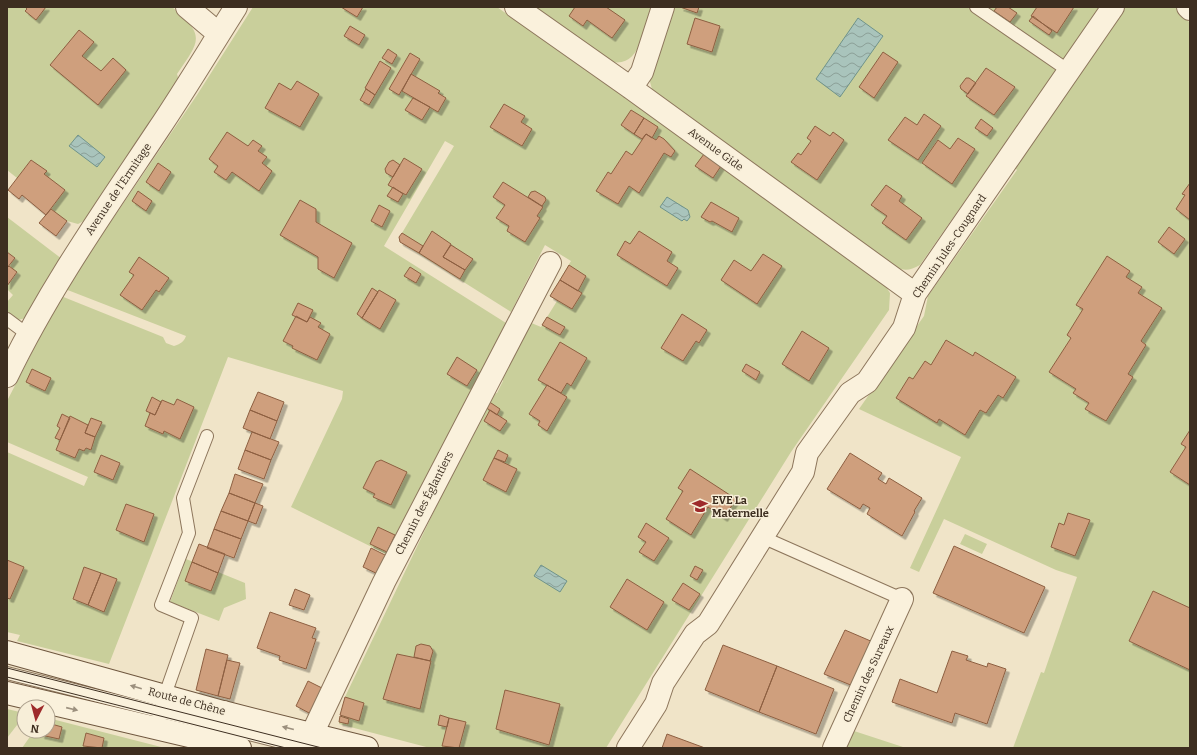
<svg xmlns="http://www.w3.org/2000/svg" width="1197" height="755" font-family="Bitter,serif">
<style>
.green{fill:#c9cf9b}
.water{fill:url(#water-waves);stroke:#6f938a}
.building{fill:#cf9f7d;stroke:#8d5f41;filter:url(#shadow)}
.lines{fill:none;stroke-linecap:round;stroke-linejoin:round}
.service-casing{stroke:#8d765c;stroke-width:14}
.minor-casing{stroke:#8d765c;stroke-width:24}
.secondary-casing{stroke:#6f573f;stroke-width:24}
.service{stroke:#faf1dc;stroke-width:12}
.minor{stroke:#faf1dc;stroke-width:22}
.secondary{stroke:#faf1dc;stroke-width:22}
.tram{stroke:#3d2e20;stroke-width:1}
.oneway{fill:#9c907e}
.labels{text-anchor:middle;stroke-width:3;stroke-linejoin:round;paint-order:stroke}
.street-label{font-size:11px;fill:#3d2e20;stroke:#f7eed8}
.poi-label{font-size:11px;font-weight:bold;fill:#3d2e20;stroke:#f7eed8;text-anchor:start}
</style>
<defs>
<pattern id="water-waves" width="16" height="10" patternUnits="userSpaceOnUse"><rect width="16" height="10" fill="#a9c4bc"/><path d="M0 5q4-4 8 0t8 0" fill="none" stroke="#8ba098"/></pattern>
<filter id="shadow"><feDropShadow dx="3.5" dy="3.5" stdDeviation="0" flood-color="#0004"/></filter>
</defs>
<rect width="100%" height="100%" fill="#f0e4c8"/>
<!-- green -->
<path class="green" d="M7,7h165c34,29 28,33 5,67l2,7 -93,139 -8,4 -11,-3 -16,-12 14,-19 -21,-16 2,-3 -15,-11 -14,18 -10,-8z
M253,7h244l232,164 156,114 5,8 -1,17 -98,142 -185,296h-176l-91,-24 6,-27 102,-213 45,-90 5,-1 6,-12 -2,-5 28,-54 12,5 16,-26 -7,-5 21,-35 -26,-16 -34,67 -111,-70 2,-9 52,-87 -9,-5 -61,105 122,77 -116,233 -99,-49 51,-108 1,-8 -115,-34 -119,307 -92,-23 3,-6 -13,-3v-180l77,34 4,-9 -81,-35v-41l54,-105 102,41 3,6 8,3c6,-2 10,-4 12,-10l-121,-47 132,-194z
M533,7h118c-7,21 -11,64 -42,54z
M671,7h296l90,62 -137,196c-9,5 -14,6 -24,3l-243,-175 -4,-15z
M984,7h116l-38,54z
M1124,7h51l15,16v585l-37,-17 -24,50 61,29v78h-177l28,-76 3,1 33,-96 -21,-7 -112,-51 -25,53 -9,-4 51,-111 -102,-48 65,-93 4,-20 89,-126 -4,-4z
M7,217l55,42 -36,59 -8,2 -11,-9v-9l6,-7 -6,-6v-3l10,-13 -8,-7 6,-8 -8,-6z
M965,534l22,10 -5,10 -22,-10z
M186,559l59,24 1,16 -22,9 -5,13 -49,-19z
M7,709l17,4v3l-17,22z
M48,718l117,30h-143l12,-17h14z
M851,730l55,18h-63z"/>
<!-- water -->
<path class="water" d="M858,18l25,18 -43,61 -24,-18z
M78,135l27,22 -8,10 -28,-21z
M667,197l21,13 2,7 -3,4 -3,-2 -2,2 -22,-14z
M541,565l26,16 -7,11 -26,-16z"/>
<!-- building -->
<path class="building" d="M25,7h21l-10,13 -11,-9 2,-2z
M341,7h22l-6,10z
M575,7h31l19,13 -13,18 -25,-18 -4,6 -14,-10z
M680,7h19l-2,6z
M997,7h11l9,6 -7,9 -16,-11z
M1037,7h37l-17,26 -26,-17z
M1033,16l19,15 -3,4 -20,-14z
M695,18l25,8 -8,26 -25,-8z
M350,26l15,9 -6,10 -15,-9z
M79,30l15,12 -12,14 19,15 12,-13 13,12 -28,35 -48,-40z
M388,49l9,6 -5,9 -10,-6z
M883,52l15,10 -24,36 -15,-11z
M410,53l10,6 -21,36 -10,-6z
M380,61l11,7 -16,27 -10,-7z
M986,68l29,19 -21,28 -28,-19z
M411,74l29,17 -2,2 8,5 -8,14 -36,-21z
M966,78h3l7,5 -8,11 -7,-5 -1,-3z
M297,81l22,13 -19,33 -35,-19 14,-25 12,7z
M366,89l9,6 -6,10 -9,-5z
M413,98l17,9 -8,13 -17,-10z
M504,104l21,12 -4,6 11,7 -10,17 -32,-19z
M631,110l13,8 -10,16 -13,-9z
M924,114l17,12 -23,34 -30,-20 17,-23 12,8z
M644,118l14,9 -6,11 -6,-4 -4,5 -8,-5z
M981,119l12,9 -6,8 -12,-8z
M815,126l15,10 3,-4 11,8 -27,40 -26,-18 7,-9 3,2 10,-14 -4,-3z
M227,132l21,14 5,-6 9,6 -4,5 9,6 -5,6 10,8 -13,20 -27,-19 -6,8 -12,-8 4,-6 -9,-7z
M646,134l10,6 3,-4 5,3 11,12 -4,6 -7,-4 -25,40 -10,-7 -11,18 -22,-13 12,-19 3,2 15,-23 6,4z
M958,138l17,11 -23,35 -30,-21 16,-23 12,9z
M704,154l17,12 -8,12 -18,-12z
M404,158l18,11 -16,26 -18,-10z
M31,160l16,11 -3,3 21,16 -19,25 -24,-20 -3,4 -11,-9z
M393,160l7,5 -7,12 -7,-4 -1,-4 4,-7z
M158,163l13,9 -12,19 -13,-9z
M503,182l40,25 -6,9 3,2 -15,24 -18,-11 2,-5 -13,-8 9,-13 -12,-8z
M1190,183v37l-14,-11 9,-14 -3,-1z
M886,185l16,11 -3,5 23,17 -16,22 -24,-17 5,-7 -16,-11z
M393,187l10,7 -5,8 -11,-6z
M138,191l14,10 -6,10 -14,-10z
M535,191l10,6 1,3 -4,6 -14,-9 3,-5z
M300,200l16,9v13l36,21 -18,35 -16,-9v-12l-38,-22z
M711,202l28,16 -7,14 -20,-11 -2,1 -9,-5z
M379,205l11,6 -8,16 -11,-6z
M51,209l16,12 -11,15 -17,-13z
M1169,227l16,12 -11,15 -16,-12z
M432,231l19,13 -8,13 22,13 -5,9 -41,-26z
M639,231l33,21 -5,9 11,7 -11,18 -50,-31 8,-14 5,3z
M402,233l21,13 -4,7 -19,-11 -1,-5z
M451,245l22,14 -8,11 -22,-13z
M7,252l8,6 -8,10z
M763,254l19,12 -25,38 -36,-24 13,-20 17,11z
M1107,256l23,15 -4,6 16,10 -4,6 24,15 -21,33 5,4 -18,29 5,3 -27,44 -21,-12 4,-6 -16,-10 3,-4 -27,-17 22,-34 -4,-3 16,-26 -7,-4z
M139,257l30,21 -10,14 -3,-2 -14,20 -22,-15 14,-20 -5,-3z
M569,265l17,11 -8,15 -18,-11z
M9,266l8,6 -10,14v-18z
M410,267l11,7 -5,9 -12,-7z
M560,280l22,13 -10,16 -22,-13z
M372,288l6,4 -16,26 -5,-4z
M379,290l17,10 -16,29 -18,-11z
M298,303l15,7 -6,12 -15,-7z
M682,314l25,16 -8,13 -3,-2 -13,20 -22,-13z
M296,316l11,6 3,-5 11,6 -3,4 12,7 -13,26 -25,-12 1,-2 -10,-5z
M547,317l18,10 -5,8 -18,-10z
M802,331l27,17 -20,33 -27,-17z
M946,340l27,16 2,-4 41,25 -13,21 -5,-3 -12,18 -6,-3 -15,25 -26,-16 -2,4 -41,-25 13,-21 4,2 12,-18 6,4z
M560,342l27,16 -16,28 -4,-3 -6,10 -23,-13z
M457,357l20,13 -10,16 -20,-12z
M746,364l14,8 -4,8 -14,-9z
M32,369l19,9 -6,13 -19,-9z
M547,385l20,12 -20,34 -9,-6 2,-4 -11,-7z
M258,392l26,10 -7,19 -27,-11z
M152,397l9,5 -6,13 -9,-4z
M177,399l17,8 -14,32 -16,-8 -1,3 -18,-8 5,-13 5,2 7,-15 12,5z
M488,401l12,8 -3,6 -12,-8z
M250,410l27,11 -7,18 -27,-11z
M490,410l17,11 -7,10 -16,-10z
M62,414l8,4 -10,22 -5,-2 5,-10 -3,-2z
M70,416l18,9 -3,8 10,4 -4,13 -5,-2 -2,3 -5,-2 -4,9 -19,-8z
M91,418l11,4 -7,15 -10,-4z
M1190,430v55l-20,-13 16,-25 -5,-3z
M252,432l27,10 -8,18 -26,-10z
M245,450l26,10 -7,19 -26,-10z
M498,450l10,5 -3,7 -11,-4z
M850,453l32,20 -4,6 8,5 3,-6 33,20 -8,13 1,1 -13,24 -35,-22 3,-6 -7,-4 -3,5 -33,-20z
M101,455l19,8 -7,17 -19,-8z
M494,458l23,11 -11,23 -23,-12z
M381,460l26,12 -16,33 -18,-8 2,-3 -12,-6 13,-26z
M690,469l46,30 -12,19 -16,-11 -17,28 -25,-16 17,-28 -5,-3z
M235,474l28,10 -8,19 -26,-10z
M229,493l26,10 -7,18 -27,-10z
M255,503l8,3 -7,18 -8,-3z
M126,504l28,10 -10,28 -28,-12z
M221,511l27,10 -7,18 -27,-10z
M1068,513l22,7 -15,36 -24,-9 8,-24 5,2z
M646,523l23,15 -15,23 -15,-9 7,-10 -8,-5z
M378,527l17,8 -8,17 -17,-8z
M214,529l27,10 -7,19 -27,-10z
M199,544l26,10 -7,19 -26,-11z
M954,546l91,41 -21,46 -91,-40z
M371,548l18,9 -9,18 -17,-8z
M7,560l17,7 -14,32 -3,-1z
M192,562l26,11 -7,18 -26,-10z
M695,566l8,4 -6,10 -7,-4z
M84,567l17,6 -13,32 -15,-6z
M101,573l16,6 -13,33 -16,-7z
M627,579l37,23 -17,28 -37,-23z
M683,583l17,11 -11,16 -17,-10z
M295,589l15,6 -6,15 -15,-5z
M1153,591l37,17v62l-61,-29z
M270,612l46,16 -4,10 4,1 -10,30 -27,-9 1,-4 -23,-8z
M845,630l28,12 -20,44 -29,-12z
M421,644l9,2 3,5 -3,10 -16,-4 2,-11z
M723,645l54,21 -18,46 -54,-22z
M206,649l22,6 -10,41 -22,-6z
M952,651l16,5 -2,4 21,7 1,-4 18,6 -19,55 -32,-11 -3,10 -60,-21 8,-23 37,14z
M397,654l34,7 -11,48 -37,-10z
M227,660l13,3 -10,36 -12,-3z
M777,666l57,23 -18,45 -57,-22z
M308,681l16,8 -13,25 -15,-8z
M505,690l55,14 -11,41 -53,-16z
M345,697l19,6 -5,18 -19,-6z
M440,715l9,3 -2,9 -9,-2z
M340,716l9,3 -1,5 -9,-2z
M449,718l17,4 -7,26 -17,-2z
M48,723l14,4 -3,12 -18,-4 1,-4h6z
M86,733l18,5 -2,10 -19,-2z
M667,734l38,14h-43z"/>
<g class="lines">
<defs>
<path id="service" d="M976,7l93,64
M7,319l20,15
M762,537l140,62
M7,673l297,75
M156,728l9,-33 27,-77 -31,-13 28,-72 -6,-35 24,-62"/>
<path id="minor" d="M187,7l32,27
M516,7l115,81 284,206
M1188,7l2,2
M631,88l11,-16 21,-65
M7,376c42,-87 97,-165 151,-246 27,-40 52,-82 78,-123
M214,748l9,-36
M308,748l4,-14 72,-152 166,-319
M628,748l28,-44 7,-21 32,-49 13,-10 95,-152 4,-19 43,-60 17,-11 37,-54 11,-34 198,-287
M834,748l68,-149"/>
<path id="secondary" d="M7,652l216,60 144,36
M7,693l233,55"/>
</defs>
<!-- service casing -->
<use href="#service" class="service-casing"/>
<!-- minor casing -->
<use href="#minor" class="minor-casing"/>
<!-- secondary casing -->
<use href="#secondary" class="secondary-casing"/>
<!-- service -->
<use href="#service" class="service"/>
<!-- minor -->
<use href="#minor" class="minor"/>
<!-- secondary -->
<use href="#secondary" class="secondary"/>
<!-- tram -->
<path class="tram" d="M7,668l315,80
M7,677l279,71"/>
</g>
<!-- one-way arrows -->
<defs><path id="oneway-solid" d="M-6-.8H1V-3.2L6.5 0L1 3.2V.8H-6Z"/></defs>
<g class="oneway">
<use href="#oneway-solid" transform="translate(136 687) rotate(-164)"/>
<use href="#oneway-solid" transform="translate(72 709) rotate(13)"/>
<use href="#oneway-solid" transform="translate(288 728) rotate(-166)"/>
</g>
<!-- icons -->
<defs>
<symbol id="school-bare" viewBox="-9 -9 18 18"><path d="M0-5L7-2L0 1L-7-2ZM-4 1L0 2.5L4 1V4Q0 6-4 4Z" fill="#9e2a2b" stroke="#f7eed8" stroke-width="2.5" paint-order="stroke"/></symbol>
</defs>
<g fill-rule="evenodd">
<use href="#school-bare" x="689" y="495" width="22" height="22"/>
</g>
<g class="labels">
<!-- street labels -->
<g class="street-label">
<text transform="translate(716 149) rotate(36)" y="4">Avenue Gide</text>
<text transform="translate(118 189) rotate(-56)" y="4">Avenue de l'Ermitage</text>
<text transform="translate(949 246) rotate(-56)" y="4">Chemin Jules-Cougnard</text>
<text transform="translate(424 503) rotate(-63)" y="4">Chemin des Églantiers</text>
<text transform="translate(868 674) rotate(-65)" y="4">Chemin des Sureaux</text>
<text transform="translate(187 701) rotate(15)" y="4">Route de Chêne</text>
</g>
<!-- poi labels -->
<g class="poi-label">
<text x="712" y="504">EVE La<tspan x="712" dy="13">Maternelle</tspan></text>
</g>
</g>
<!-- border -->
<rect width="1197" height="755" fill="none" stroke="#3d2e20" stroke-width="16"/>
<!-- north arrow -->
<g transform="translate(36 719) rotate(186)"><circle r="19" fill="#f7eed8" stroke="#ada18e"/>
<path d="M0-3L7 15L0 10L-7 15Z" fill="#9e2a2b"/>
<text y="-6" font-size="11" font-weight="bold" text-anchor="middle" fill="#3d2e20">N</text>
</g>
</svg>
